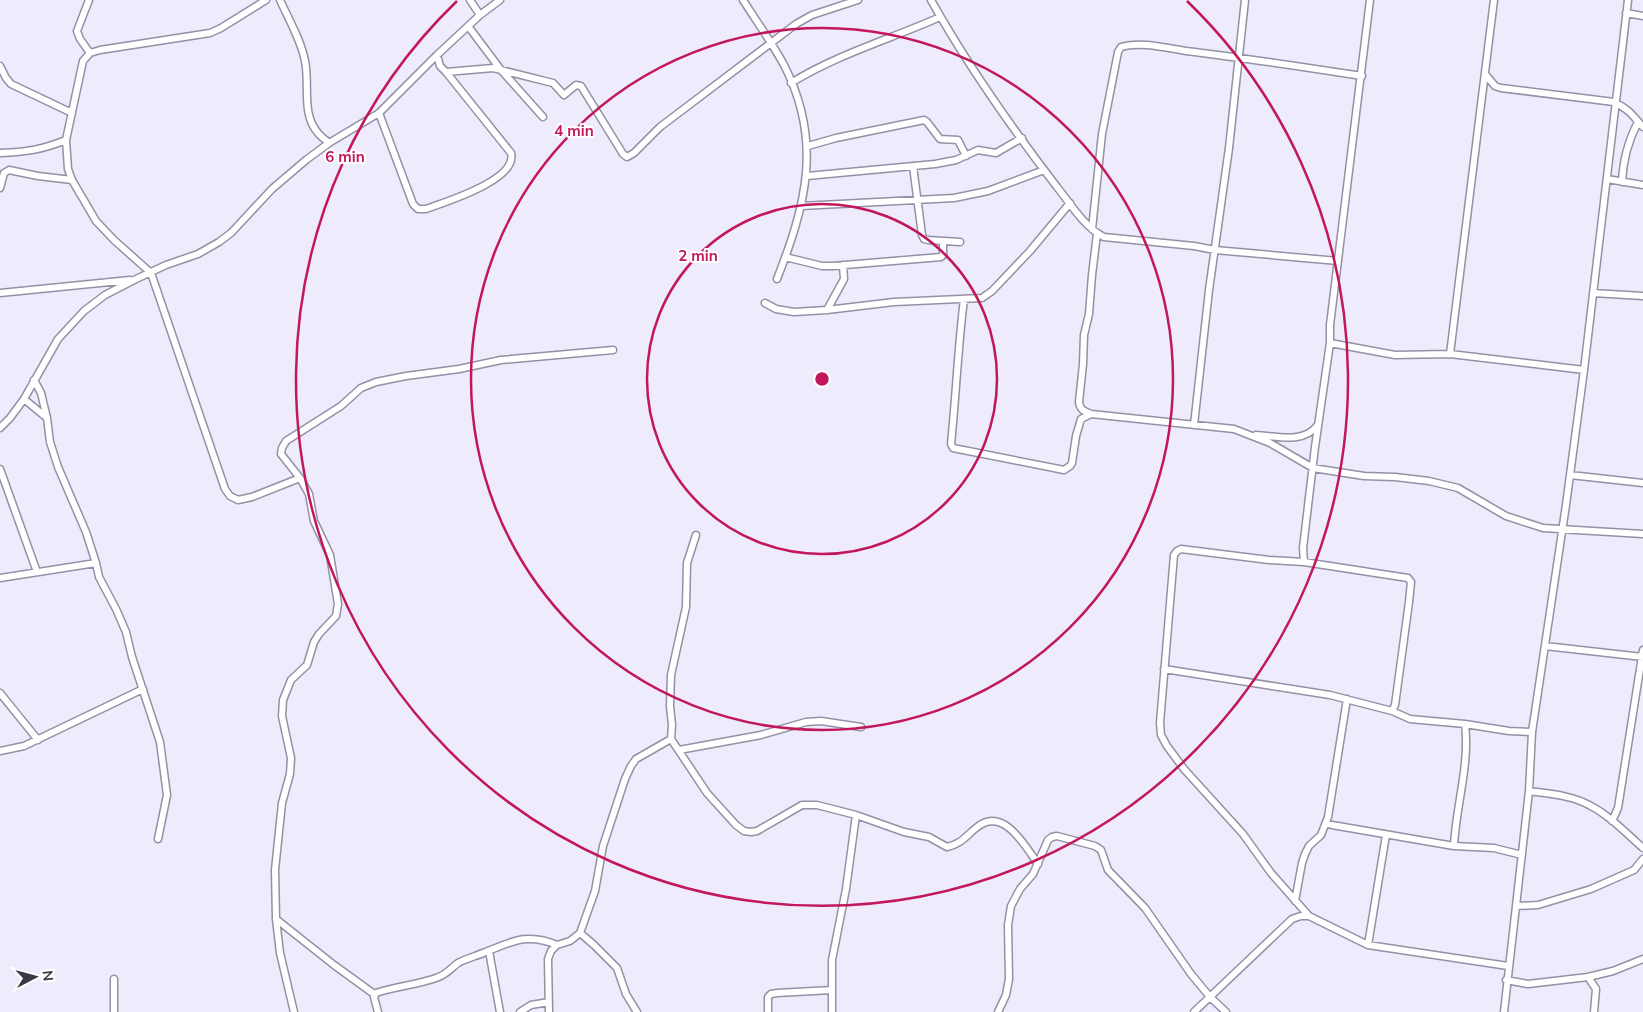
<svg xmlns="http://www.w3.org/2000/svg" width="1643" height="1012" font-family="Mulish,sans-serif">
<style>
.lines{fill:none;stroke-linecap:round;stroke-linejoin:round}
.minor-casing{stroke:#9490a5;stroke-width:9}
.minor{stroke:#fff;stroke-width:6}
.ring{fill:none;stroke:#c2185b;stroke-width:2.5}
.centre{fill:#c2185b;stroke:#fff;stroke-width:2.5}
.ring-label{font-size:15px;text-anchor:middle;font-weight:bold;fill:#c2185b;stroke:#fff;stroke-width:4;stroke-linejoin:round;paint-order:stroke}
</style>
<rect width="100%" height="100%" fill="#eeebfd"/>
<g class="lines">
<defs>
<path id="minor" d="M89,0l-12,31 3,8 10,14
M266,0l-45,28 -11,5 -110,17 -10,3 -7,8 -17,79 2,29 4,11 24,41 18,19 37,33 74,216 5,7 8,4 14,-3 48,-19
M280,0c9,20 21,40 25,61 5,23 -4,53 13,72 3,4 8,7 11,10
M470,0l10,15
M743,0c14,22 29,43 41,65 39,76 22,140 -7,214
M931,0c37,66 80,127 126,187 13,16 27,40 47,50l90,9 21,4 123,11
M1626,13l17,3
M468,26l33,44 42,47
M437,55l3,11 6,6 47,-4 60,15 11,12 12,-10 5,1 42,68 4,3 7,-4 26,-26 136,-103 16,-9 46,-15
M0,66l6,12 5,6 61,29
M1485,74l10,12 6,2 113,14c16,8 18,13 29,25
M791,83c47,-29 100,-44 149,-66
M379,113l34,91 5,5h8c19,-7 92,-29 85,-56l-65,-81
M808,146l28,-8 88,-18 3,2 13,17 18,1 8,16
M0,153c26,-1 41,-3 66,-13
M913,166l9,69 2,4 4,1 32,2
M807,176l128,-12 21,-4 22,-10 18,3 26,-15
M1607,179l36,6
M1622,182c1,-22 6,-41 16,-60
M0,188l4,-15 5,-3 29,6 34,4
M801,206l153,-8 34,-7 56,-21
M1092,229l10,-95 16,-82 3,-5c18,-6 46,1 65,4 59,7 117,16 176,25
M1097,234l-5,41 -3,39 -5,21 -1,29 -4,38c1,8 5,9 12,12l143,15 36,14 43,25 51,8 31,1 34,4 29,7 48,28 37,12 100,6
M785,257l37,9h11l108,-9 2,-2v-13
M0,293l130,-13
M1593,293l50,3
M964,299c-6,48 -8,96 -13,145l2,4 111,22 6,-4 2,-3 4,-27 5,-17 10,-5
M765,303l11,6 18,3 33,-2 67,-8 88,-4 10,-7 38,-40 40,-48
M827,310l17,-31 -1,-14
M1330,343l65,12 55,-1 134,16
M1450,354l44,-354
M34,380l7,13 6,25 3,24 8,25 28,65 10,31 3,14 17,32 10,23 6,25 28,85 7,53 -9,44
M24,399l23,19
M1194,425l15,-135 20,-142 16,-148
M0,428l10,-10 14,-19 34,-60 26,-28 21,-16 29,-15 32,-15 32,-11 21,-12 12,-9 41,-44 34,-29 23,-17 50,-30 58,-58 43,-40 20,-15
M1256,435c20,1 47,9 61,-9
M0,469l37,103
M1570,475l73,8
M1304,562l-1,-14 12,-101 15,-104v-18l40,-325
M0,578l96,-15
M1545,646l98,11
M1164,669l166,26 62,16 18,8 55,5 44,7 23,1
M0,693l38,47
M1392,711l3,-6 14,-103 2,-20 -3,-4 -104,-16 -35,-2 -88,-11 -4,2 -3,4 -14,168 1,12 6,11 17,23 59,65 28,39 38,43 59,29 140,21
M671,739l36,54 29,32 8,6 7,1 6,-1 45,-26h15l39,10 48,17 25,5 18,10c13,-2 20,-12 29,-19 27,-23 49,18 62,36
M679,750l82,-15 45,-13 15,-1 40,6
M0,751l24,-5 119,-57
M1529,791c20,3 42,4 60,14 20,10 37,28 54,43
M1612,821l6,-13 25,-158
M1326,823l6,2 122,21 40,2 28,7
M1454,846c2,-41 16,-81 11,-122
M1295,901l7,-38 3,-9 4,-8 12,-11 7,-18 19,-118
M1516,906l22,-1 53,-16 43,-19 9,-11
M276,919l58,46 40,29
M580,933l14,12 23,23 9,26 11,18
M1368,945l18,-110
M489,951l11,61
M1588,977l8,12 -2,23
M114,979v33
M1506,980l22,4 60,-7 25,-6 30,-12
M294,1012l-14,-59 -4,-34 -1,-49 7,-67 8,-29 1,-16 -9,-42 1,-16 8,-20 16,-15 7,-23 5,-8 17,-18 2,-12 -8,-49 -16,-34 -5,-27 -9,-16 -19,-24 1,-6 4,-7 55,-35 20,-18 15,-6 30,-6 53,-7 42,-9 112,-10
M378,1012l-4,-15 2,-4c20,-7 41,-8 60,-15 10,-3 14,-9 22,-15 7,-4 18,-7 25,-10 28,-11 44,-21 74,-8
M520,1012l11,-7 18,-3
M549,1012l-1,-53 3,-8 6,-6 13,-4 10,-8 15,-42 8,-45 22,-67 6,-13 5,-7 35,-20 1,-14 -2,-19 1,-31 15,-68 1,-44 9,-28
M768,1012v-15l3,-3 6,-1 55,-3
M832,1012v-52l14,-71 10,-74
M998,1012l8,-17 3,-16 -1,-54 3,-19 9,-17 13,-15 15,-34 4,-3 5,-1 38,10 6,4 7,20 37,38 46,66 19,23 16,15
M1194,1012l98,-93 9,-3h8
M1504,1012l25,-221 3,-59 34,-227 18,-135 44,-370"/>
</defs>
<!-- minor casing -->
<use href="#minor" class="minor-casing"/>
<!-- minor -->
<use href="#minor" class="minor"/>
</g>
<!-- distance rings -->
<g class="ring">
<circle cx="822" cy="379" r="175"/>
<circle cx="822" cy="379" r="351"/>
<path d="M1187 1A526 526 0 1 1 457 1"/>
</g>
<circle cx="822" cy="379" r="8" class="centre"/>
<g class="ring-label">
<text x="574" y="136">4 min</text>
<text x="345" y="162">6 min</text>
<text x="698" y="261">2 min</text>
</g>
<!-- north arrow -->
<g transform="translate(35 977) rotate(84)" stroke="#ffffff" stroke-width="4" paint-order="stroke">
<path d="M0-4L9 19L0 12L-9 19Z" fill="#3a3841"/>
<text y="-8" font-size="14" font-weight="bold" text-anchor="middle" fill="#3a3841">N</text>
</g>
</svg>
